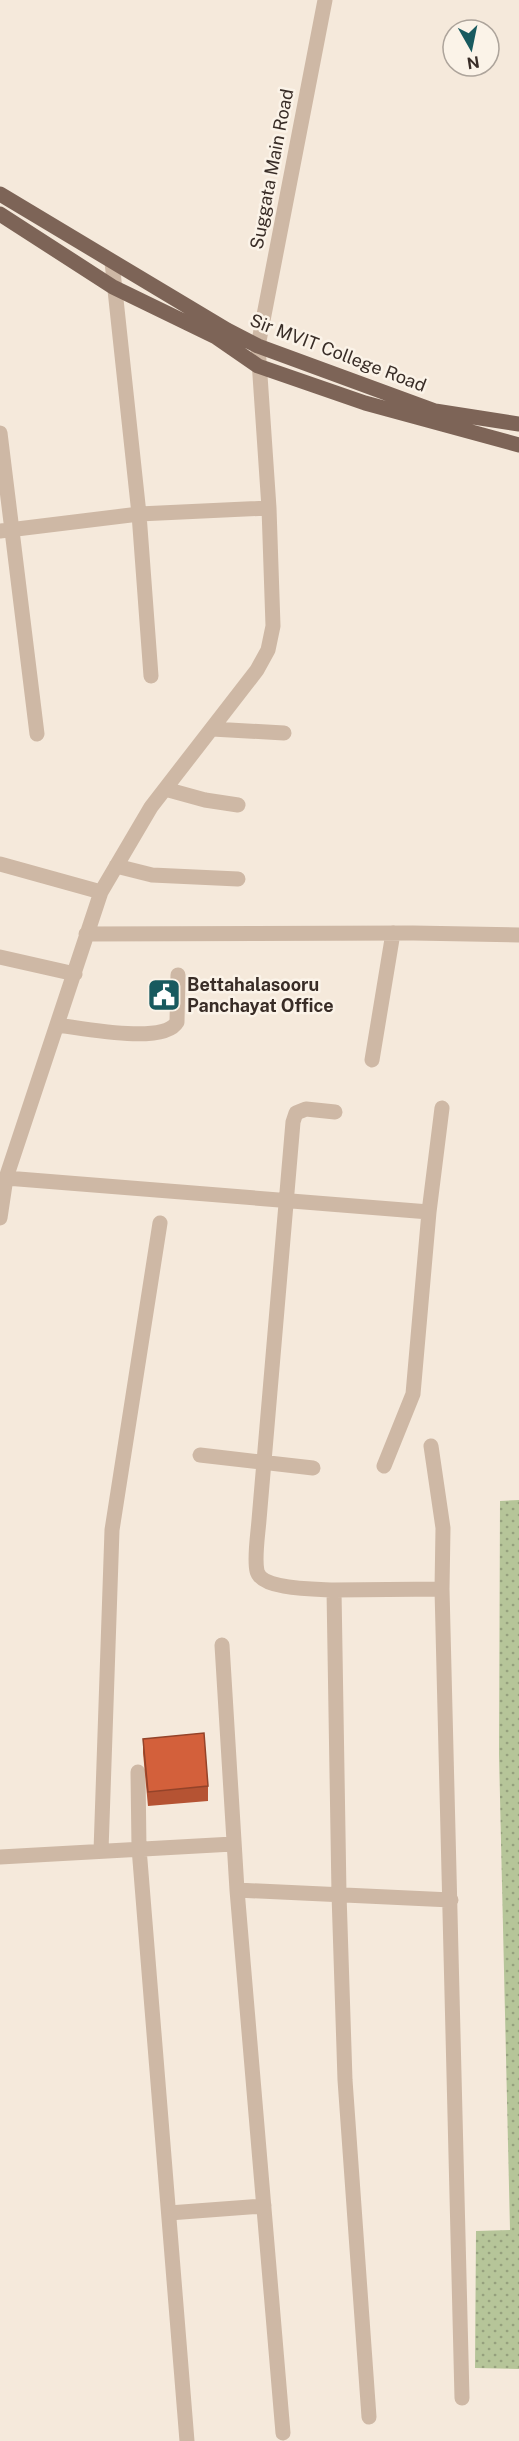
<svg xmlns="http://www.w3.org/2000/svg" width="519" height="2441" font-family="'Public Sans',sans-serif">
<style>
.grass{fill:url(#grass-dots)}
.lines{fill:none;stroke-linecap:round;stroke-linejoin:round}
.minor{stroke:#ceb8a5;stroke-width:15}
.major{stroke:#7d6457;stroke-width:15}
.wall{fill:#b55333}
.building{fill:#d3603b;stroke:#944329;stroke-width:1.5}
.labels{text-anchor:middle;stroke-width:5;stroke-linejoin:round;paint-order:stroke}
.street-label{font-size:18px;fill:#392d27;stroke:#fbf3e8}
.poi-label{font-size:18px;font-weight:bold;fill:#392d27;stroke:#fbf3e8;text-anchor:start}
</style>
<defs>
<pattern id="grass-dots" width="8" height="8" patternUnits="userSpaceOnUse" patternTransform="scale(1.5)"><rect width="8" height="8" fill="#b6c599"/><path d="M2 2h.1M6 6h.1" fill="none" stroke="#95a07d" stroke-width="1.8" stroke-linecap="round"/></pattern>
</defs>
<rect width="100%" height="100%" fill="#f5e9db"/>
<!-- grass -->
<path class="grass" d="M519,1500v869l-44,-1 1,-137 34,-1 -11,-476 1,-253z"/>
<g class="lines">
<!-- minor -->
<path class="minor" d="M112,262l27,252 12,162
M0,433l37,301
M0,531l139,-17 130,-6
M212,729l72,4
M165,789l40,11 33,5
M0,864l101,28
M116,866l36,9 86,4
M86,934l327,-1 106,2
M0,957l75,17
M57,1025c25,3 107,20 120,-3l1,-47
M372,1060l21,-127
M6,1178l423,34
M0,1218l6,-40 95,-286 50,-85 106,-137 11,-20 5,-24 -4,-118 -11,-162 67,-346
M431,1446l12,82 -1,61 20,809
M200,1455l113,13
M384,1466l29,-72 16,-182 13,-104
M334,1590c-17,-1 -73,0 -77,-19 -3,-13 1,-37 2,-51l34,-398 3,-9 10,-4 29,3
M222,1645l15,245 46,543
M138,1772l1,76 48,593
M101,1851l11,-321 48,-307
M0,1857l233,-13
M237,1890l214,10
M169,2213l95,-7
M369,2417l-24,-337 -6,-186 -5,-304 108,-1"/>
<!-- major -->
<path class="major" d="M0,194l227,136 31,16 177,65 84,13
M0,214l113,73 103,50 42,29 107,37 154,42"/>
</g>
<!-- wall -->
<path class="wall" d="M143,1739l65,47v15l-60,5 -5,-53z"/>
<!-- building -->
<path class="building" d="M204,1733l4,53 -60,6 -5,-53z"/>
<!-- icons -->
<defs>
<symbol id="civic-square" viewBox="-11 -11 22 22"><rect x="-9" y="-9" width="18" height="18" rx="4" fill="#185a5f" stroke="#fbf3e8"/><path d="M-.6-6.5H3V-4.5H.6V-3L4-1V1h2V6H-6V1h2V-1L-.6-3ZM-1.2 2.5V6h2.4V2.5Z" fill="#fff"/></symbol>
</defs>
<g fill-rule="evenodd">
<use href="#civic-square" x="145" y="976" width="38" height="38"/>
</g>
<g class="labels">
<!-- street labels -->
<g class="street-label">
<text transform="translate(272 169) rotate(-79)" y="6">Suggata Main Road</text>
<text transform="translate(338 353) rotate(21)" y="6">Sir MVIT College Road</text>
</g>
<!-- poi labels -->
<g class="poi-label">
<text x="187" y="991">Bettahalasooru<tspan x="187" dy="21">Panchayat Office</tspan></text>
</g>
</g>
<!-- north arrow -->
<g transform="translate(471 48) rotate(171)"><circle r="28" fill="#fbf3e8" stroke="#ada49b" stroke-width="1.5"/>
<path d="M0-4.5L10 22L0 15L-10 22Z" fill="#185a5f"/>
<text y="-9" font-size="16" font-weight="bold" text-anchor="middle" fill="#392d27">N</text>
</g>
</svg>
